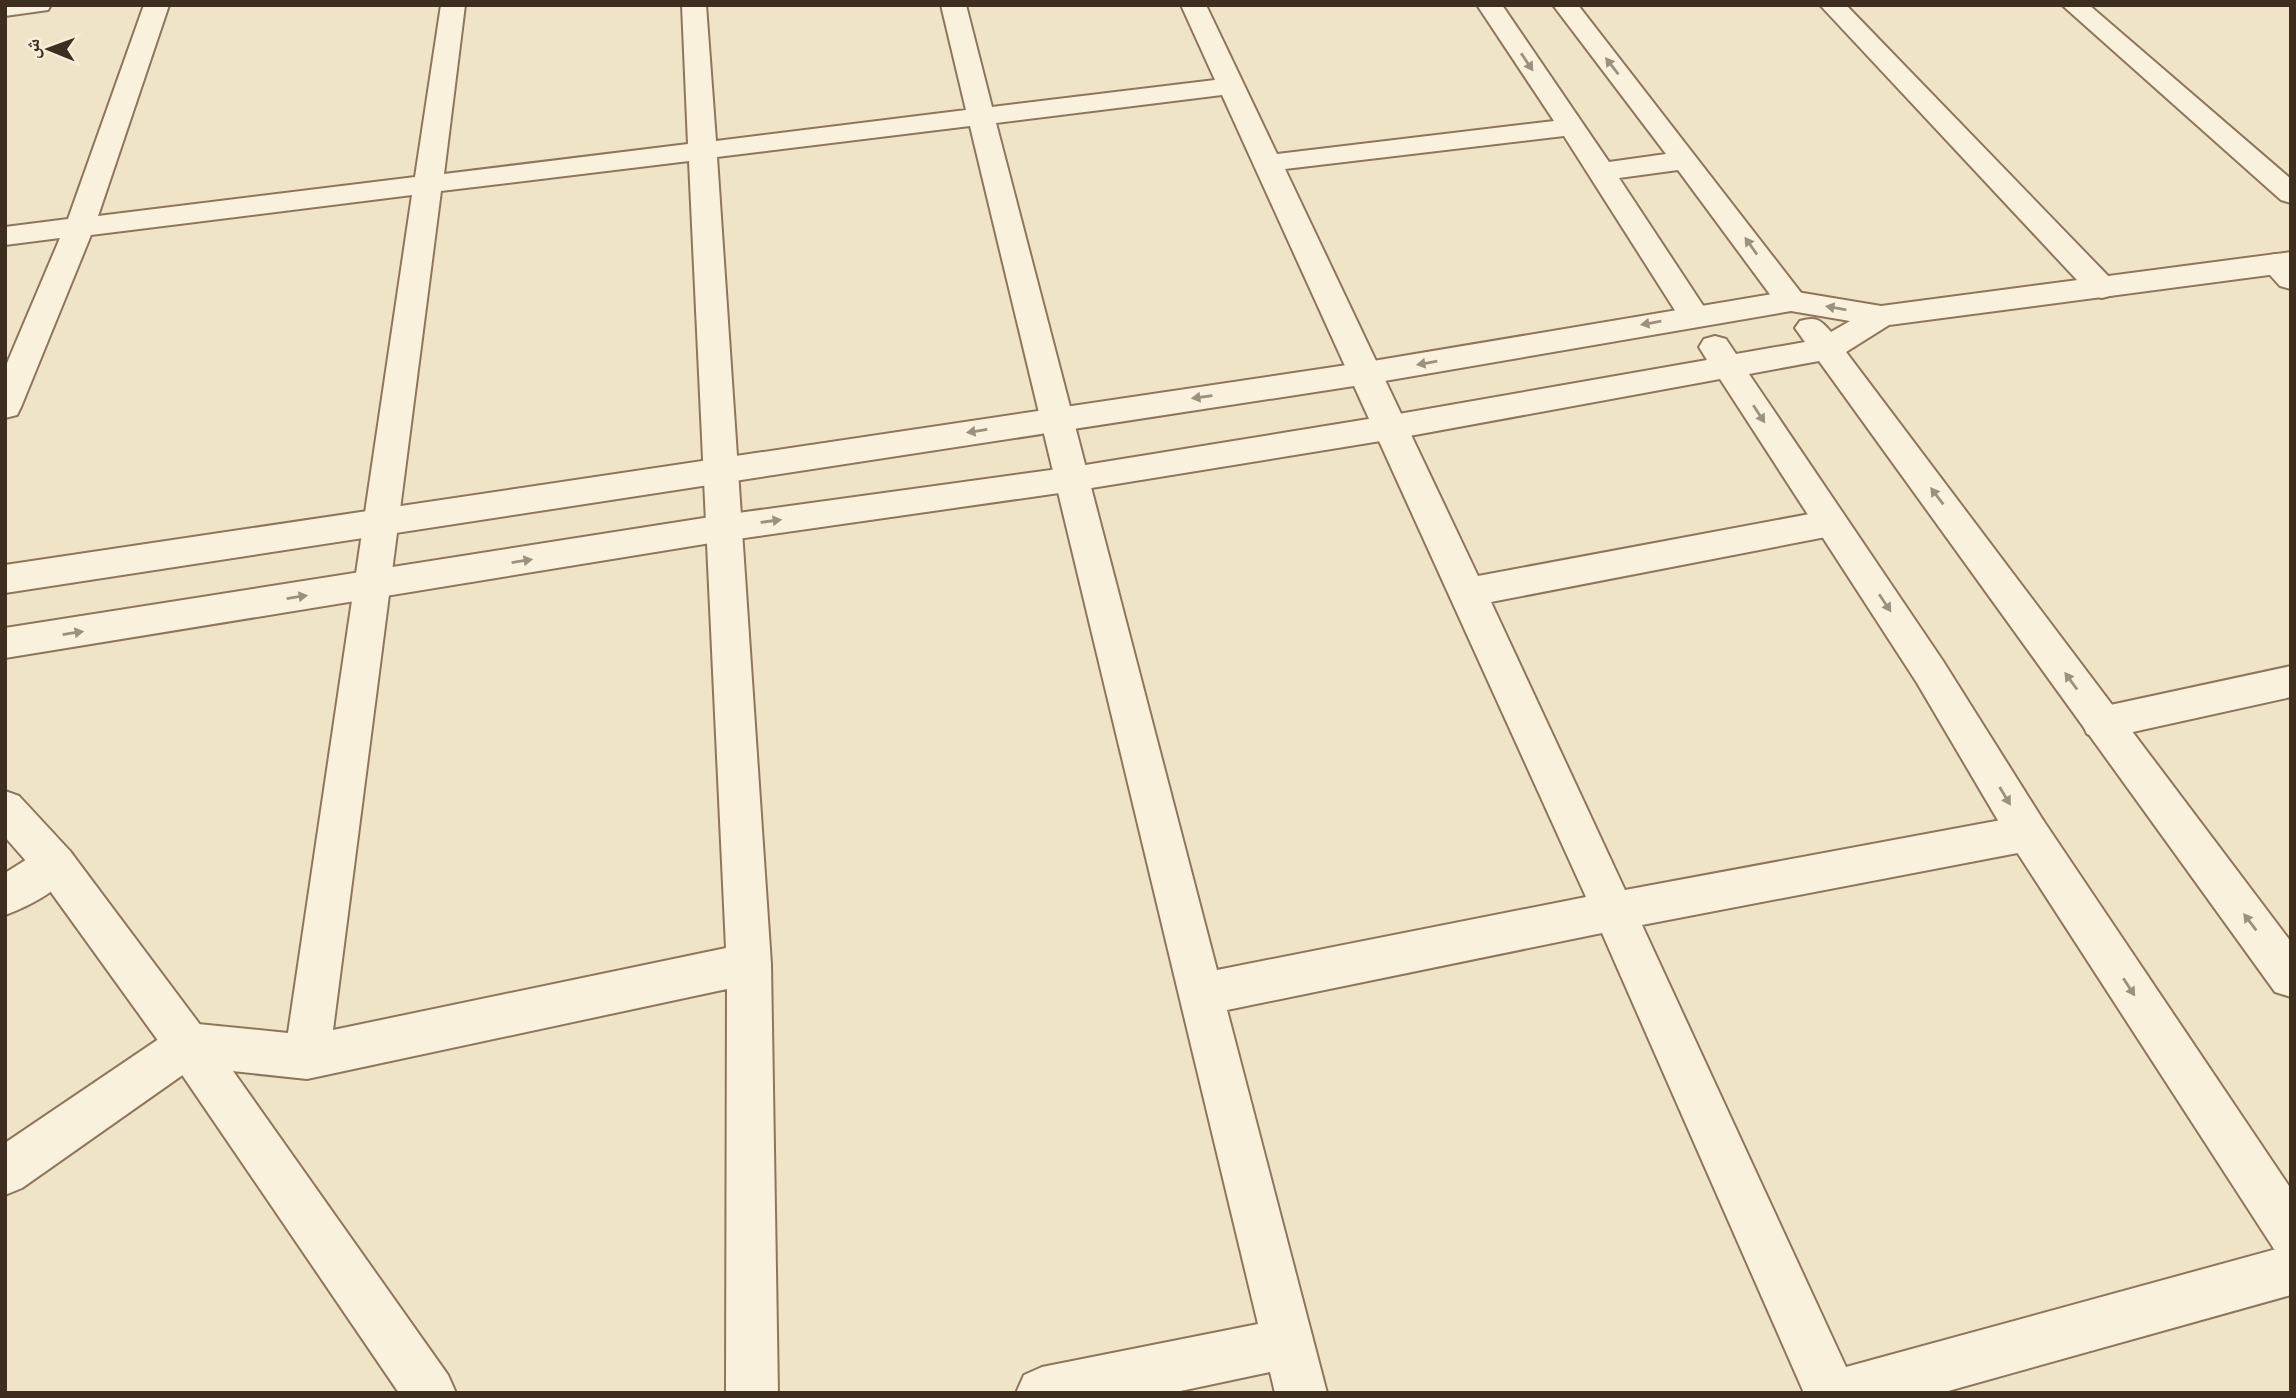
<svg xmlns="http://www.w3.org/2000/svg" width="2296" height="1398" font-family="'Roboto Serif','Noto Naskh Arabic',serif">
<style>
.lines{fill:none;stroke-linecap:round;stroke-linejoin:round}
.minor-casing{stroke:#8d765c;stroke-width:4}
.tertiary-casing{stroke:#8d765c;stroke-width:4}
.minor{fill:#faf1dc;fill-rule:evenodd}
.tertiary{fill:#faf1dc;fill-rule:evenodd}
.oneway{fill:#9c907e}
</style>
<rect width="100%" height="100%" fill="#f0e4c8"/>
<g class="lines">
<defs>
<path id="minor" d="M5,5h46l-3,5 -43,6z
M144,5h25l-71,211 317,-39 26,-172h24l-21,169 244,-30 -6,-139h24l10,136 250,-31 -25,-105h25l26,102 223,-27 -34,-75h25l71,149 277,-33 -77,-116h25l107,157 57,-8 -113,-149h25l224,289 4,7 -4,7 -11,3 -11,-3 -102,-138 -59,8 91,138 -5,7 -11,3 -11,-3 -119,-187 -279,33 193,407 353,-66 12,4 6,9 -6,9 -12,4 -340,66 134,288 403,-75 15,5 6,13 -6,13 -15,5 -386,74 204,442 445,-122v50l-350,98h-137l-202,-460 -375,77 100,383h-52l-5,-21 -99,21h-155l8,-18 18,-8 216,-43 -288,-1198 -253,31 54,807 7,429h-52l1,-404 -420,90 -113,-12 -172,121 -17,7v-52l167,-113 16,-7 100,10 124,-838 -321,40 -70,172 -4,8 -12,3v-50l55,-130 -55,7v-18l63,-8zM1222,95l364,802 -369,73 -221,-847zM689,161l37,787 -393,82 108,-839z
M1820,5h26l267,276 4,7 -4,7 -11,3 -11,-3z
M2062,5h27l202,174v24l-10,-3z
M2275,254l16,8v27l-11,-3 -20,-22 4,-7z
M2291,666v31l-190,42 -14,-5 -5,-11 5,-11 14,-5z
M55,845l15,6 6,13c-11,24 -46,42 -71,51v-42l35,-22z"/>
<path id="tertiary" d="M2291,252v20l-402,53 -43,27 445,590v55l-16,-5 -456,-631 -70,13 194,287 100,159 248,369v67l-17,-7 -261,-403 -96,-163 -197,-304 -327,60 -320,52 -350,50 -718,117v-30l718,-113 350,-48 320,-52 314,-55 -8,-13 5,-8 11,-3 11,3 10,15 69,-12 -10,-14 5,-7c16,-5 21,-1 31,11l19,-11 -59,-10 -424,73 -1362,209v-28l1362,-203 424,-71 90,15z
M5,791l14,5 51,55 134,179 244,345 8,18h-57l-227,-333 -132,-183 -35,-40z"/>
</defs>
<!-- minor casing -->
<use href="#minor" class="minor-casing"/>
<!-- tertiary casing -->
<use href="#tertiary" class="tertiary-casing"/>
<!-- minor -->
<use href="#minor" class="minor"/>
<!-- tertiary -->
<use href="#tertiary" class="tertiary"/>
</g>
<!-- one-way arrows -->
<defs><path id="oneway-solid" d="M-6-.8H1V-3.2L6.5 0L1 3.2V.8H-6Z" transform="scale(1.75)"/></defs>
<g class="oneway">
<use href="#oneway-solid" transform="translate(1527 62) rotate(56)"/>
<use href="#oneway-solid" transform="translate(1612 66) rotate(-128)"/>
<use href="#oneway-solid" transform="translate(1751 246) rotate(-125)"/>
<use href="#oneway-solid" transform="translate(1836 308) rotate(-170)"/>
<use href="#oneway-solid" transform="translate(1651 323) rotate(170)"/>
<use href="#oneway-solid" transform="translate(1427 363) rotate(170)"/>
<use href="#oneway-solid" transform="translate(1202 397) rotate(172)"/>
<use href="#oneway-solid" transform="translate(1759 414) rotate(57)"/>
<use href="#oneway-solid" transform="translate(977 431) rotate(171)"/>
<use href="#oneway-solid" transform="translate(1937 496) rotate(-127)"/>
<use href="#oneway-solid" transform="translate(771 521) rotate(-8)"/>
<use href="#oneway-solid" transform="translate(522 561) rotate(-9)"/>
<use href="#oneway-solid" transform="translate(297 597) rotate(-9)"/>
<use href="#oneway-solid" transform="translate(1885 603) rotate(56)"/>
<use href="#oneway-solid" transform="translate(73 633) rotate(-9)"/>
<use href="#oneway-solid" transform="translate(2071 681) rotate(-126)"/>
<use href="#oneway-solid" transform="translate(2005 796) rotate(59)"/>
<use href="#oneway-solid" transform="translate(2250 922) rotate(-127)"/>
<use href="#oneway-solid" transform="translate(2129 987) rotate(57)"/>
</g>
<!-- border -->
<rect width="2296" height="1398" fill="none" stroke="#3d2e20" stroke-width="14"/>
<!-- north arrow -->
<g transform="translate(49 49) rotate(271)" stroke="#f7eed8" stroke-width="5" paint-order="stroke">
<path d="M0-5L12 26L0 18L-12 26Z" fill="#3d2e20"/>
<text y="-10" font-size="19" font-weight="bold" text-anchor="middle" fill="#3d2e20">ش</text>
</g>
</svg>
